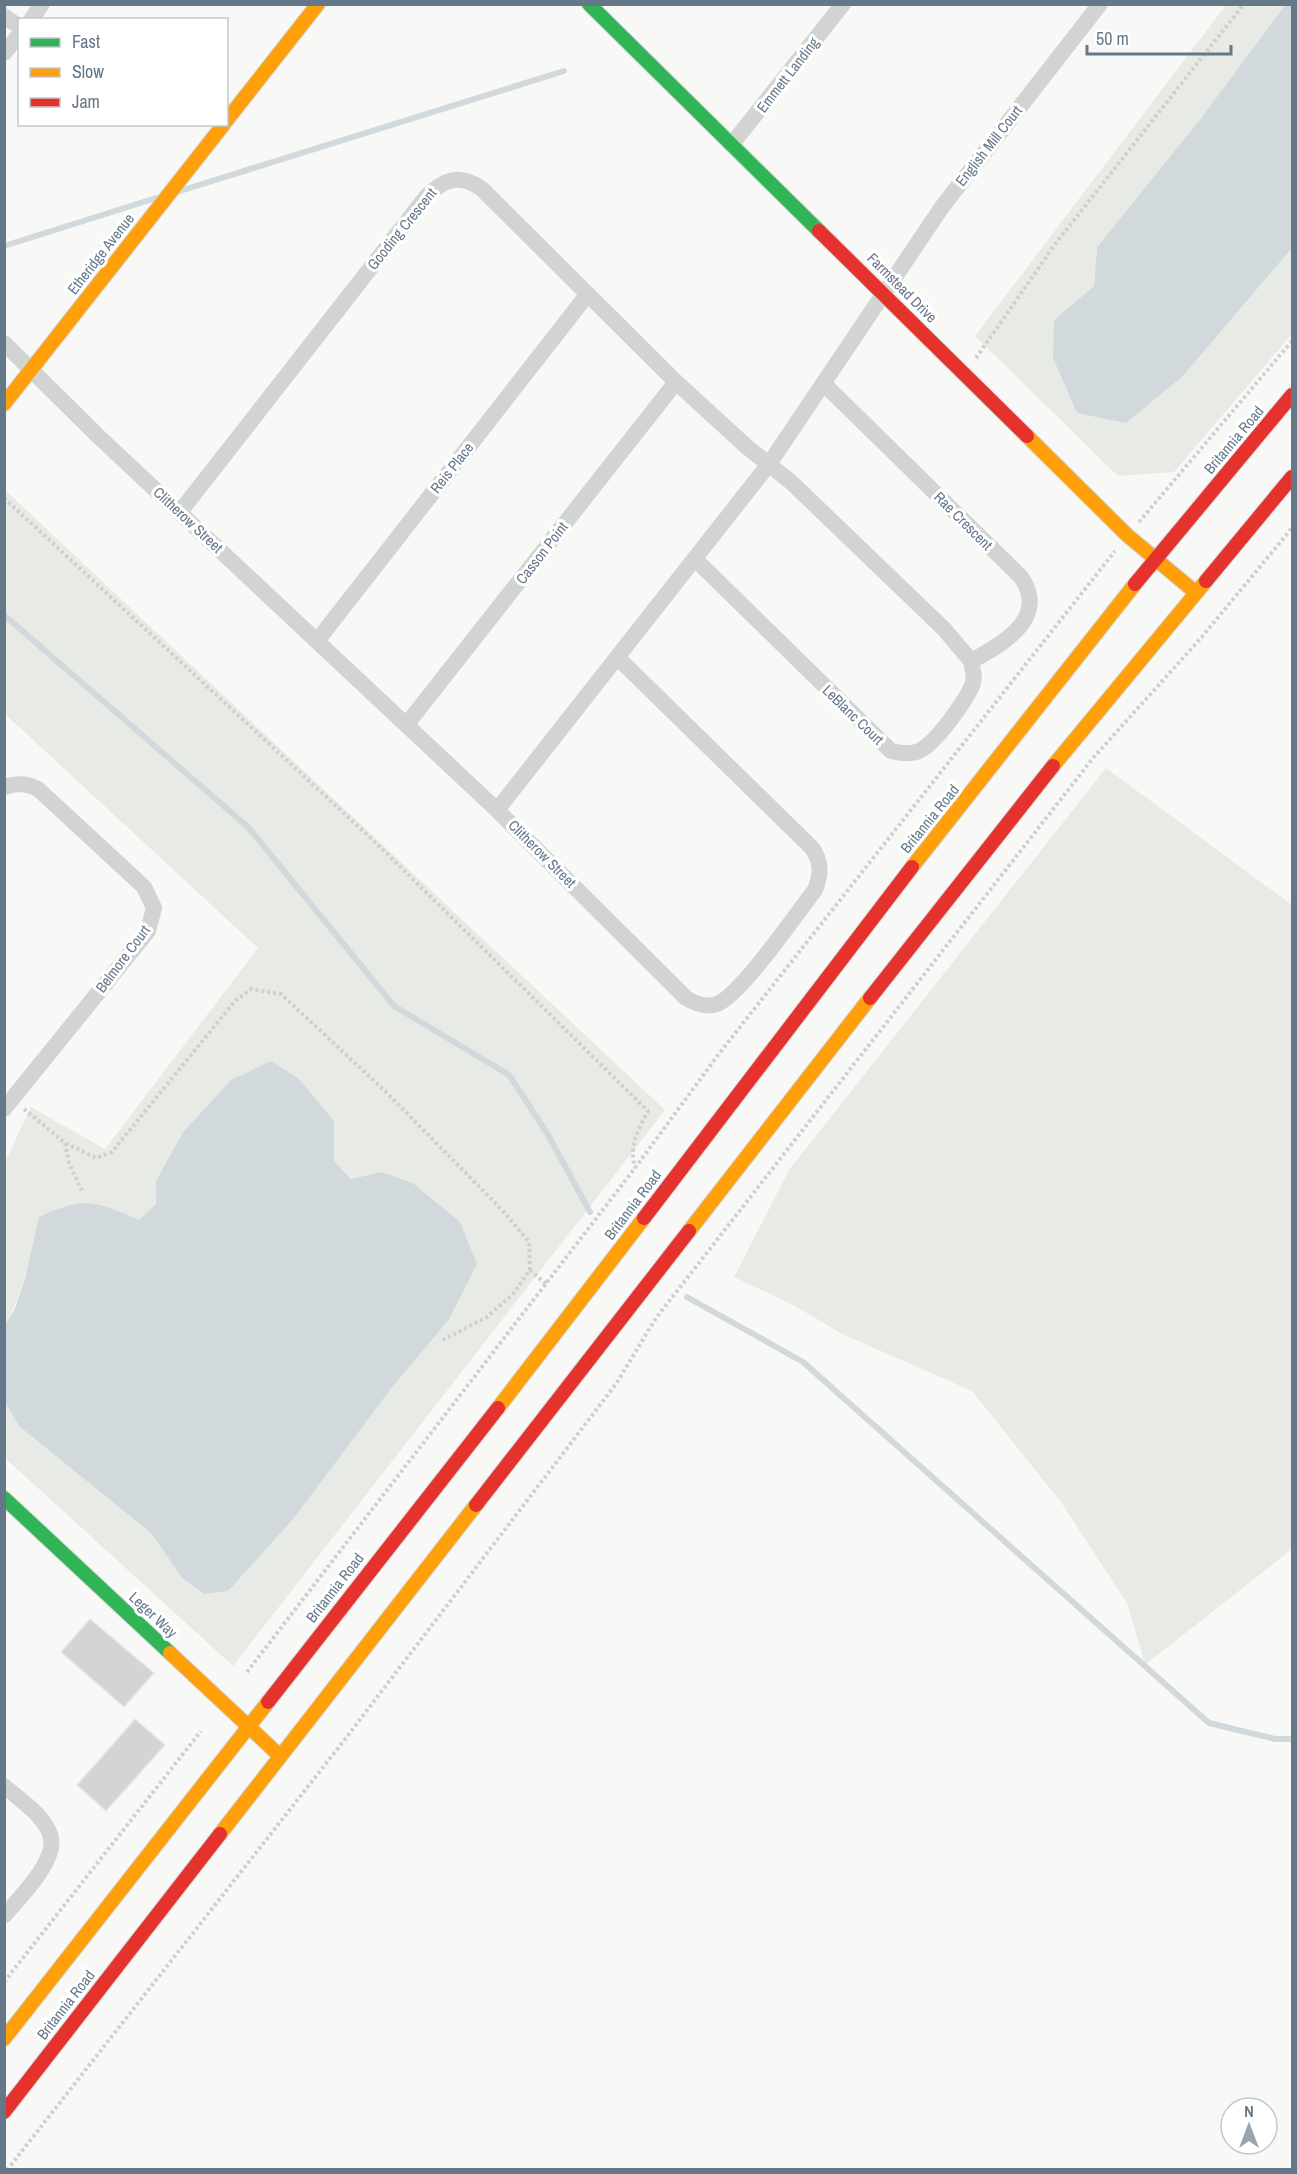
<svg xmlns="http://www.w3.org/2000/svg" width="1297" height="2174" font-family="'Archivo Narrow',sans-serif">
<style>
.green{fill:#e8ebe5}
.water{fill:#d2d9dd}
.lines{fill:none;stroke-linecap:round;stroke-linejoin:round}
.stream{stroke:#d2d9dd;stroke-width:6}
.building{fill:#d3d4d5;stroke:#e8e8e6;stroke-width:1.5}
.fast-casing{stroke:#d3d5d6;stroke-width:16}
.slow-casing{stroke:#d3d5d6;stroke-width:16}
.jam-casing{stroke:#d3d5d6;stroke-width:16}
.path{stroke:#cecfd0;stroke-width:4;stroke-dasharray:3 3;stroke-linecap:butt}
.street{stroke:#d2d3d3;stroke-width:16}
.fast{stroke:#30b455;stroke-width:14}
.slow{stroke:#ff9f0a;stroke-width:14}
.jam{stroke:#e5322d;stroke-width:14}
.labels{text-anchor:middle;stroke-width:6;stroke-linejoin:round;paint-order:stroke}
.street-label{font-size:15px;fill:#65788a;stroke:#fff}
</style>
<rect width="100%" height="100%" fill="#f8f8f7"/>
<!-- green -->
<path class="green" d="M1226,5h60l-84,112 -105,130 -3,39 -40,34 129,56 109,-128v86l-118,138 -56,4 -143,-140z
M5,490l660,620 -432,556 -228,-208v-56l15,24 131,107 31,45 112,-60 99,-132 55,-65 12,-99 -47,-39 -31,-11 -30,8 -18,-19v-40l-103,-41 -48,52 -27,49v23l-17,17c-44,-22 -54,-18 -99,-4 -10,37 -16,75 -35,108v-163l26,-55 74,42 153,-201 -253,-234z
M1106,768l186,137v644l-147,116 -17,-60 -67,-103 -89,-111 -130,-57 -47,-28 -61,-29 55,-107z"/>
<!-- water -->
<path class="water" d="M1286,4l6,1v243l-109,128 -57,47 -49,-10 -24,-55 1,-38 40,-34 3,-39 105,-130z
M271,1061l28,18 35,42v40l17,18 31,-7 31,11 47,39 17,42 -29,57 -55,65 -99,132 -66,73 -24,3 -22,-16 -31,-45 -132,-107 -14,-24v-77l10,-17 10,-30 14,-61c46,-21 56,-16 100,3l17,-16v-23l27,-49 48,-52z"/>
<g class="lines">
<!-- stream -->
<path class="stream" d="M180,191l384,-120
M4,246l152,-48
M4,615l244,212 146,179 115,69 38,58 43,79
M687,1297l116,65 406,361 66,16h17"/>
</g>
<!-- building -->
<path class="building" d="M90,1619l64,54 -30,34 -63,-55z
M135,1719l30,26 -59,66 -29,-26z"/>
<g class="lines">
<defs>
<path id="fast" d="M589,4l230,227
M4,1498l166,155"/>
<path id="slow" d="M226,121l92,-117
M4,404l220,-280
M1027,436l100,99 68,57
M1053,766l153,-185
M912,867l223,-283
M689,1231l181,-233
M498,1408l146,-190
M170,1653l110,103
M220,1834l256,-329
M4,2039l264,-337"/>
<path id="jam" d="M819,231l208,205
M1206,581l86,-104
M1135,584l157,-189
M870,998l183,-232
M644,1218l268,-351
M476,1505l213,-274
M268,1702l230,-294
M4,2112l216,-278"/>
</defs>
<!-- fast casing -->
<use href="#fast" class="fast-casing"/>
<!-- slow casing -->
<use href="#slow" class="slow-casing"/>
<!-- jam casing -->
<use href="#jam" class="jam-casing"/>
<!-- path -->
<path class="path" d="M976,358l80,-115 188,-239
M4,498l372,345 272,268c-11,22 -19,33 -13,57
M1139,522l153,-181
M24,1109l41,34 31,15 16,-6 123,-151 16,-12 30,5 104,97 118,120 26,31 1,28 -17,24 -26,23 -44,23
M65,1143l4,20 14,30
M530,1270l16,14
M247,1672l388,-504 83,-113 397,-504
M4,1982l197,-251
M7,2170l332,-423 277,-363 40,-66 437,-560 108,-120 91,-110"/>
<!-- street -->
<path class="street" d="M4,16l16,11
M31,20l11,-16
M4,53l16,-19
M732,144l111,-140
M4,343l94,93 399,374 189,188c10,6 20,10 31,6 24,-9 79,-90 98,-114 6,-15 7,-28 -3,-42l-194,-190
M824,384l197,193c28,41 -18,67 -50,84
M180,512l246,-315c18,-18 34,-24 56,-8l194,193 71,65 44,35 153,147 27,32 3,16 -2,9c-8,17 -36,57 -53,65 -9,4 -19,2 -28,0l-196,-192
M317,641l270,-346
M407,724l269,-342
M4,787c13,-4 22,-4 34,2l106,98 10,21 -6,23 -144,178
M497,810l272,-346 173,-257 158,-203
M4,1786c15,13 43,31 47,52 5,24 -32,60 -47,78"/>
<!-- fast -->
<use href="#fast" class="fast"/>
<!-- slow -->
<use href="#slow" class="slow"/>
<!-- jam -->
<use href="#jam" class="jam"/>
</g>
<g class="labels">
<!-- street labels -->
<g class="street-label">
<text transform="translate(788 75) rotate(-52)" y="5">Emmett Landing</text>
<text transform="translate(989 146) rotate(-52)" y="5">English Mill Court</text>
<text transform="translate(402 229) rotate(-51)" y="5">Gooding Crescent</text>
<text transform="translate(101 254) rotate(-52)" y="5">Etheridge Avenue</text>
<text transform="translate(902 288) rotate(45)" y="5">Farmstead Drive</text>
<text transform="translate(1234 440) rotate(-50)" y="5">Britannia Road</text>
<text transform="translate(452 468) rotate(-52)" y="5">Reis Place</text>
<text transform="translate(188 520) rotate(43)" y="5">Clitherow Street</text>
<text transform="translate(963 521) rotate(45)" y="5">Rae Crescent</text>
<text transform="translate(542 553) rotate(-52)" y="5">Casson Point</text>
<text transform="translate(853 715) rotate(44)" y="5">LeBlanc Court</text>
<text transform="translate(930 819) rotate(-51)" y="5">Britannia Road</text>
<text transform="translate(542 854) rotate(45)" y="5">Clitherow Street</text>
<text transform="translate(123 959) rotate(-53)" y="5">Belmore Court</text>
<text transform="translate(633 1205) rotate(-53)" y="5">Britannia Road</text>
<text transform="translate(335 1588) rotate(-52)" y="5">Britannia Road</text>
<text transform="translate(153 1615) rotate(43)" y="5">Leger Way</text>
<text transform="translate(66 2005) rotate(-52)" y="5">Britannia Road</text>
</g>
</g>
<!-- border -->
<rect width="1297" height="2174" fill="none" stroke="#65788a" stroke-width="12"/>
<!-- legend -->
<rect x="18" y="18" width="210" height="108" fill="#ffffff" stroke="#c1c9d0" stroke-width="1.5"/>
<rect x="30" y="38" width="30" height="9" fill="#30b455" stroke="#c1c9d0" stroke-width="1.5"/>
<text x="72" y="48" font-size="18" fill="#65788a">Fast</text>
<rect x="30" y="68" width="30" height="9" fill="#ff9f0a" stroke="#c1c9d0" stroke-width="1.5"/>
<text x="72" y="78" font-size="18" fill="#65788a">Slow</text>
<rect x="30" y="98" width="30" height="9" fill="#e5322d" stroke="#c1c9d0" stroke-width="1.5"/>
<text x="72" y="108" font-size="18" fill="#65788a">Jam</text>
<!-- north arrow -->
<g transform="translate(1249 2126)"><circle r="28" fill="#ffffff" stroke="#c1c9d0" stroke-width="1.5"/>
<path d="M0-4.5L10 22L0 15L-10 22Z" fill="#98a5b0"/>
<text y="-9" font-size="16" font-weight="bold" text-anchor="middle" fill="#65788a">N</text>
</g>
<!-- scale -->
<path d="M1087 45v9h144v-9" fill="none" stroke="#65788a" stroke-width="3"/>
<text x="1096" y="45" font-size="18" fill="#65788a" stroke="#ffffff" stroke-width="4.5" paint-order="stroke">50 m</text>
</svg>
